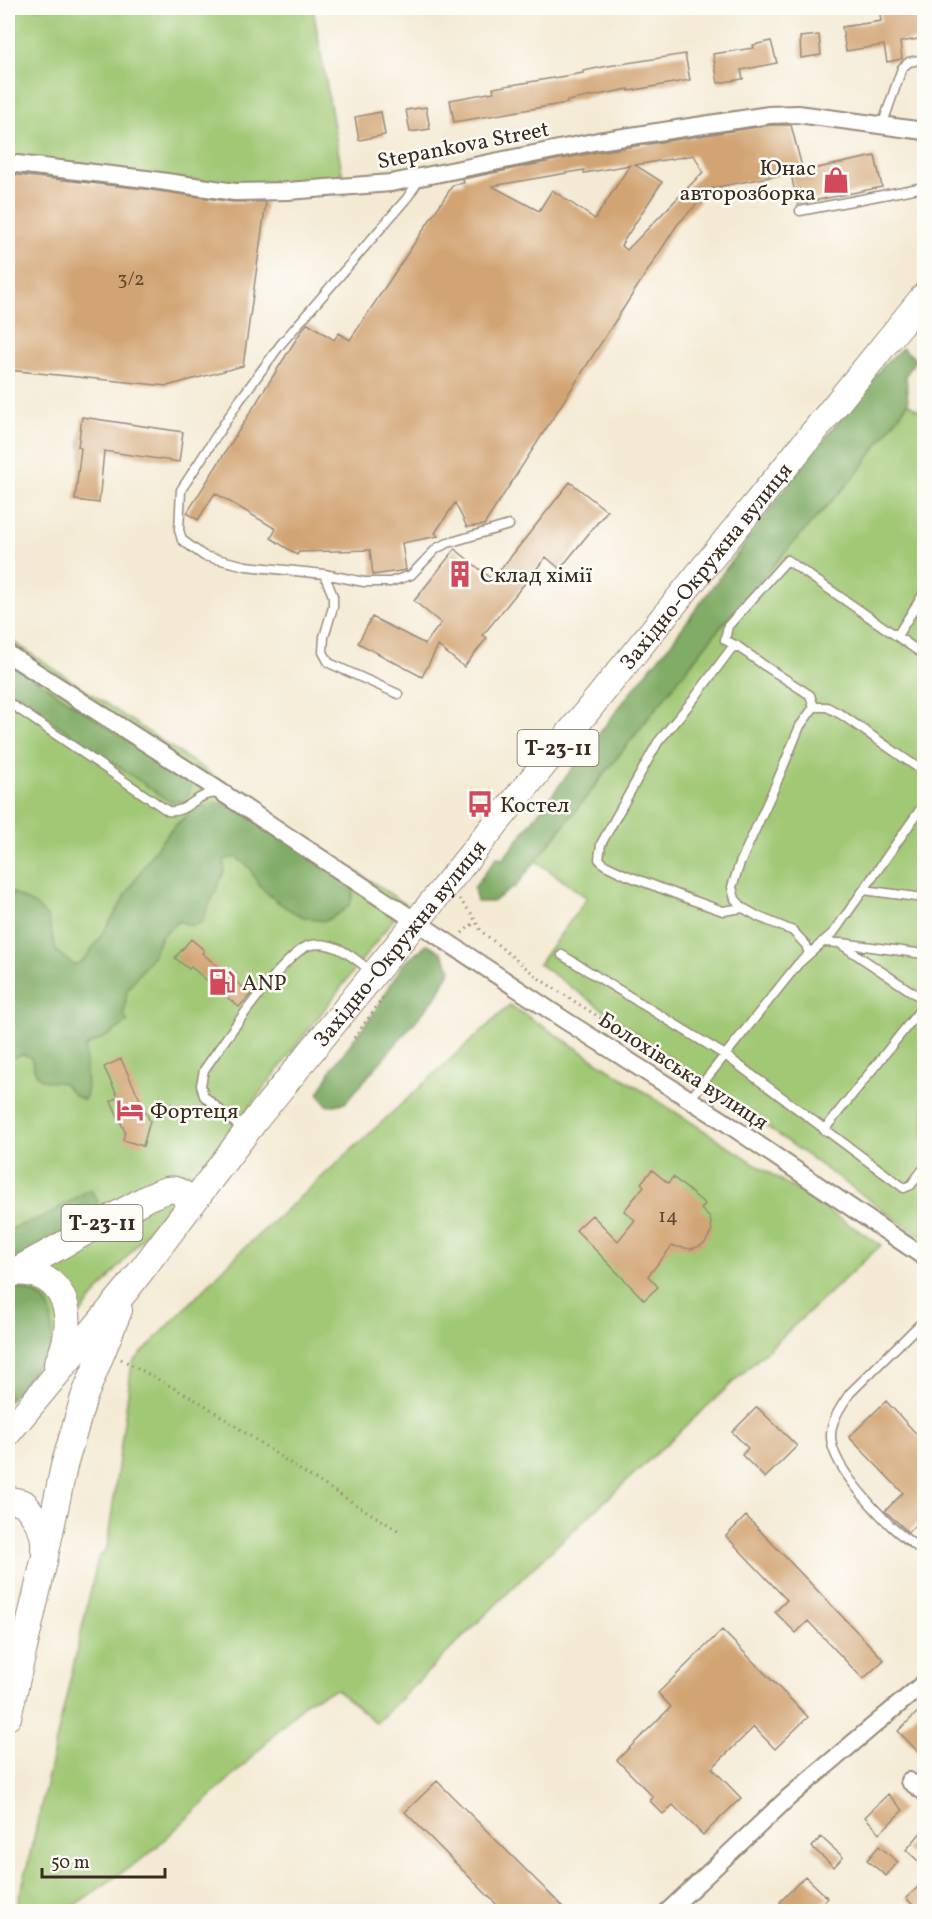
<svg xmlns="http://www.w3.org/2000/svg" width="932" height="1919" font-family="Vollkorn,serif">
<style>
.green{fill:#a0c874;stroke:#6e7949;stroke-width:1.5}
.forest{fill:#80ac66;stroke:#5e6b42;stroke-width:1.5}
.building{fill:#d2a473;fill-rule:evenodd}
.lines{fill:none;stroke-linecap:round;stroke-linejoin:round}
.service-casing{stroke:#988a79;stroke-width:11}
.minor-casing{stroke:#988a79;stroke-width:20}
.primary-casing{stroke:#988a79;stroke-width:28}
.path{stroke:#988a79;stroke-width:3;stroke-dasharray:1.5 4.5;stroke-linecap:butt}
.service{stroke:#fff;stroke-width:8}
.minor{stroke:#fff;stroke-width:16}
.primary{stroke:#fff;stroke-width:26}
.labels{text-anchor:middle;stroke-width:5;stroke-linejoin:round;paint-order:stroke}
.number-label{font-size:20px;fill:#614833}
.shield{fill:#fdfcf7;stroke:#75695f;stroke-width:1.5}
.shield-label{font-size:21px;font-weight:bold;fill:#3b2a1e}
.street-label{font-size:22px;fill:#3b2a1e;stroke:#fdfcf7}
.poi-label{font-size:22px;fill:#3b2a1e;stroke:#fdfcf7;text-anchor:start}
</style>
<rect width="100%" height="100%" fill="#fdfcf7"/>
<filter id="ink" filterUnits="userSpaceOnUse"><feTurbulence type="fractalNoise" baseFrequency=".0167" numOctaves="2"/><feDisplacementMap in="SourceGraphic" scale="12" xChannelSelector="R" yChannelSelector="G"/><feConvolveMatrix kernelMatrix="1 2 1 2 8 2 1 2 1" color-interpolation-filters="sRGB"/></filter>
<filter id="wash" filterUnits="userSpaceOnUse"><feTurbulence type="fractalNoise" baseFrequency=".008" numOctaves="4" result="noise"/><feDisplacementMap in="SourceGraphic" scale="24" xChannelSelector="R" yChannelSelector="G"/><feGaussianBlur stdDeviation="1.35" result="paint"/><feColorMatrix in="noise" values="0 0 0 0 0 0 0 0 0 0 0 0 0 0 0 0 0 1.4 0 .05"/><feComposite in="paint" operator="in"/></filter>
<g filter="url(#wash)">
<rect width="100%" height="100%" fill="#f4ead4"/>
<!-- green -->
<path class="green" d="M8,8h305l33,187 -338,-32z
M908,403l16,11v825l-385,-275 48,-66 -51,-37 172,-219 83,-97 65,-70z
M8,638l397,266 -157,205 -240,293z
M510,1005l371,240 -344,319 -161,159 -40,-34 -29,12 -66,67 -92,86 -83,57 -51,1 10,-36 73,-318 9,-10 25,-185 110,-113z"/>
<!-- forest -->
<path class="forest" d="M902,348l14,11 -10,16 2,28 -52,72 -65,70 -83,97 -192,244 -24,16h-15l-3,-14 23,-31 6,2 131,-171 37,-45 122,-165 90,-112z
M8,661l168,111 14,11c1,9 -1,14 -9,19l-12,-1 -161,-110z
M213,803l29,3 112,75c0,27 -7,28 -29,40 -8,-1 -16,-2 -23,-5 -17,-7 -48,-29 -51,-47l-15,-12 -11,2 -1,13 -23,51 -10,3 -12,-5 -17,14 -9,20 -26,35 -3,25 4,7 -21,14 -22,11 2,47 -3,6 -10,-5 -11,-12c-23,-2 -27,-2 -32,-26l-9,-3 -14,6v-170l27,15 13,13 8,33 18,14c11,-3 15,-12 22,-22 30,-40 65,-129 117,-140z
M428,944l13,8 10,17 -14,27 -92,107 -17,3 -10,-12 15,-27 43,-57 26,-45z
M90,1189l8,12 -7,18 -83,48v-37l42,-16z
M14,1287c41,10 38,22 38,61l-44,54v-114z"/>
<g id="blocks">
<!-- building -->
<path class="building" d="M911,9l1,5 12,-3v27l-24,4 2,17 -15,3 -3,-17 -38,6 -4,-24 39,-6 -1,-7z
M819,35l2,20 -20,3 -1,-21z
M771,41l6,22 -36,7 2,9 -25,4 -5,-29 41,-6 -1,-3z
M685,54l5,26 -61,11v-2l-62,12v2l-113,19 -4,-22 44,-8 -1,-4 90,-15v-2l25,-5z
M426,107l4,22 -20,3 -4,-22z
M381,112l4,23 -26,5 -4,-23z
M770,125h21l12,46 72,-15 7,31 -85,17 -6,-31 -79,15 -35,37 -193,300 -17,2 -12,-24 -20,30 3,3 -36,7 4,27 -33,5 -3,-25 -71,2 -2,3 -26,-17 5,-9 -61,-36 -17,27 -11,-7 115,-183 6,-7 26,17 5,-7 11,7 103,-155 11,-2 -1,-4 129,-26zM694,155l9,17 -76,78 -6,-5 41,-63 -27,-17zM630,165l-35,54 -43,-29 -13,21 -47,-25 92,-16v3z
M8,174l137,15 88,13h33l-23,164 -76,20 -159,-16z
M82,417l101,15 -4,30 -75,-11 -5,52 -24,-3 6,-52 -3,-1z
M570,482l37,29 -47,58 -14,-12 -63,78 4,3 -23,29 -26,-21 -16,31 -64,-34 14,-26 53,27 16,-21 -27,-22 41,-52 39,32 -1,-2z
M191,939l13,11 -2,3 49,41 -12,13 -48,-40 -2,2 -14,-11z
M121,1059l29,62 -7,25 -20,-6 2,-8 -14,-31 7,-4 -14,-30z
M652,1170l16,13 5,-6 32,27 -4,5 9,9 2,12 -7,13 -5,3 -9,3 -19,-3 -24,30 10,11 -14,13 -68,-70 16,-15 26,26 17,-21 -11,-9 20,-25 -3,-3z
M886,1401l38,41v75l-16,15 -23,-21 18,-18 -54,-56z
M757,1407l40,39 -32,32 -23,-23 6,-7 -16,-16z
M746,1516l138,144 -21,19 -55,-58 -12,12 -21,-21 12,-12 -61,-64z
M722,1630l86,87 -33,32 -21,-22 -42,41 29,30 -38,37 -30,-30 -10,9 -13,-13 3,-4 -36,-37 54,-53 -13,-14z
M924,1706v52l-26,-27z
M437,1781l130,130h-64l-98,-99z
M888,1794l15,16 -23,23 -15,-16z
M924,1829v37l-18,-16z
M821,1837l22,20 -9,10 -22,-20z
M879,1846l19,16 -12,14 -19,-16z
M805,1876l23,22 -13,13h-25l-10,-9z
M918,1887l6,7v17h-5l-13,-13z"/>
</g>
</g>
<g filter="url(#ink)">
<use href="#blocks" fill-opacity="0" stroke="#988a79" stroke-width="1.5"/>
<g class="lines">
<defs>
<path id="service" d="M882,126l20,-58 7,-6 15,-3
M420,179l-13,19 -126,146 -42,57 -58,89 -2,40 3,10 22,16 42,10 78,8 40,8h26l21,-7 26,-27 11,-5 61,-18
M800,211l124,-24
M324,574l9,22v11l-9,30 -1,15 6,11 69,31
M897,636l27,-43
M737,646l-6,3 -38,51 -35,42 -57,102 -2,15 6,6 21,10 63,24 34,12 20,-3
M8,702l160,109c21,3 28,-21 52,-17
M814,707l-4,-12 -45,-29 -28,-20 -12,-6 3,-14 59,-66 137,95
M864,890l60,8
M822,942l17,1 85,57
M842,943l82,11
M809,954l-3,-9 -13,-14 -34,-14 -16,-9 -8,-9 -3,-12 8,-24 36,-79 24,-58 14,-19h13l15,8 82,57
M562,955l163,100 179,133 7,-3 13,-17
M690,1099l108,-135 36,-32 90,-128
M243,1130l-39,-34 -3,-11 3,-15c17,-24 82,-121 107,-125 24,-5 43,13 61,27
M824,1130l100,-125
M924,1320l-74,73c-8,12 -19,27 -19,42 -1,28 41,72 60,91 10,10 23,18 33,26"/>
<path id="minor" d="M8,163l138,16 89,13 53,-1 103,-8 207,-42 171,-26 29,-1 126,17
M8,654l189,122 369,245 156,99 202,137
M909,1781l15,11
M667,1912l122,-115 135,-114"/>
<g id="primary">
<path d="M10,1273c58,-6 69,48 47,91"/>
<path d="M8,1275l139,-77c25,-10 24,-14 47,3"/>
<path id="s1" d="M8,1433l120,-145 129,-170 667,-822"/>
<path d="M8,1499l16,4c11,14 22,27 20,46"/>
<path d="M8,1717l36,-156 20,-95 20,-69 35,-87"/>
</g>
</defs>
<!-- service casing -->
<use href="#service" class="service-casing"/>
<!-- minor casing -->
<use href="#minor" class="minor-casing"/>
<!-- primary casing -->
<use href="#primary" class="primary-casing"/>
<!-- path -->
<path class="path" d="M459,899l12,14 10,18 60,49 152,97
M462,933l13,-11
M354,1038l29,-40
M710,1090l10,7 -1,2
M121,1359l82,45 97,66 99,61"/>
<!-- service -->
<use href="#service" class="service"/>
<!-- minor -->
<use href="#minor" class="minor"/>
<!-- primary -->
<use href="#primary" class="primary"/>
</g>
</g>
<!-- icons -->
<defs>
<symbol id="shop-bare" viewBox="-9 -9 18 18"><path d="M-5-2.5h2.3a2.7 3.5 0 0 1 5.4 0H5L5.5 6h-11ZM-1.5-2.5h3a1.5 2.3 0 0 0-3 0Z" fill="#d1495b" stroke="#fdfcf7" stroke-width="2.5" paint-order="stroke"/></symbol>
<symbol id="building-bare" viewBox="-9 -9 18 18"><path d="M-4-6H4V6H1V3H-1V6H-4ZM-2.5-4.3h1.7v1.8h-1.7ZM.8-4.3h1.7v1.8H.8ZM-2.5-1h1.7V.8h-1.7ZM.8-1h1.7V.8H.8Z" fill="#d1495b" stroke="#fdfcf7" stroke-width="2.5" paint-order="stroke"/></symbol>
<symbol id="bus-bare" viewBox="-9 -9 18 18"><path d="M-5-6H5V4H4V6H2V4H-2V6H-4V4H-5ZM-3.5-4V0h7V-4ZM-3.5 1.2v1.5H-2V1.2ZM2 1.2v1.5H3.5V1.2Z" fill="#d1495b" stroke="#fdfcf7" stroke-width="2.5" paint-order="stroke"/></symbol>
<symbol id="fuel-bare" viewBox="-9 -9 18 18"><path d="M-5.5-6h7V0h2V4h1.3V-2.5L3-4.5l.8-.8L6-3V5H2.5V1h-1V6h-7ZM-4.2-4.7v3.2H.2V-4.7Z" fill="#d1495b" stroke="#fdfcf7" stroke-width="2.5" paint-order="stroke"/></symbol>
<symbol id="hotel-bare" viewBox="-9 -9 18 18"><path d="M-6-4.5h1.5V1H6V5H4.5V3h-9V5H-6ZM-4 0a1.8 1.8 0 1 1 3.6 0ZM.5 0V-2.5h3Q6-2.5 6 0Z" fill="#d1495b" stroke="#fdfcf7" stroke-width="2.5" paint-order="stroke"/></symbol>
</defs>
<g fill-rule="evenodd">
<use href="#shop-bare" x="817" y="161" width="38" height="38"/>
<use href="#building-bare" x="441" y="555" width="38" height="38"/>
<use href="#bus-bare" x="461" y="785" width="38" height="38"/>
<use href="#fuel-bare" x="203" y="963" width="38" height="38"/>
<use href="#hotel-bare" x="111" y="1091" width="38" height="38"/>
</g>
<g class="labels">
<!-- number labels -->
<g class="number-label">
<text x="131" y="285">3/2</text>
<text x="668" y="1222">14</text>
</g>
<!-- shield labels -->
<g class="shield">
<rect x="517.5" y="730" width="81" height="36" rx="4.5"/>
<rect x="61.5" y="1205" width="81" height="36" rx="4.5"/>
</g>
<g class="shield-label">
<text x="558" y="755">Т-23-11</text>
<text x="102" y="1230">Т-23-11</text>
</g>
<!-- street labels -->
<g class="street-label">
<text transform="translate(463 144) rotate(-11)" y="8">Stepankova Street</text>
<text dy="8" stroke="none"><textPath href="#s1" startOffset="1113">Західно-Окружна вулиця</textPath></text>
<text dy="8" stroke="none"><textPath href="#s1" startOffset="627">Західно-Окружна вулиця</textPath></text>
<text transform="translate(684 1070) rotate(33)" y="8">Болохівська вулиця</text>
</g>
<!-- poi labels -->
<g class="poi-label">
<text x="816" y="175" text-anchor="end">Юнас<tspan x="816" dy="25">авторозборка</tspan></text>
<text x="480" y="582">Склад хімії</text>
<text x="500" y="812">Костел</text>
<text x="242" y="990">ANP</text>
<text x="150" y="1118">Фортеця</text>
</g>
</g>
<!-- margin -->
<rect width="932" height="1919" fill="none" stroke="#fdfcf7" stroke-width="30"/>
<!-- scale -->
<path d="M42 1868v9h123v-9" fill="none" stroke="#3b2a1e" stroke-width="3"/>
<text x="51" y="1868" font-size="18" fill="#3b2a1e" stroke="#fdfcf7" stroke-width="4.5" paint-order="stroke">50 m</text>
</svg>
